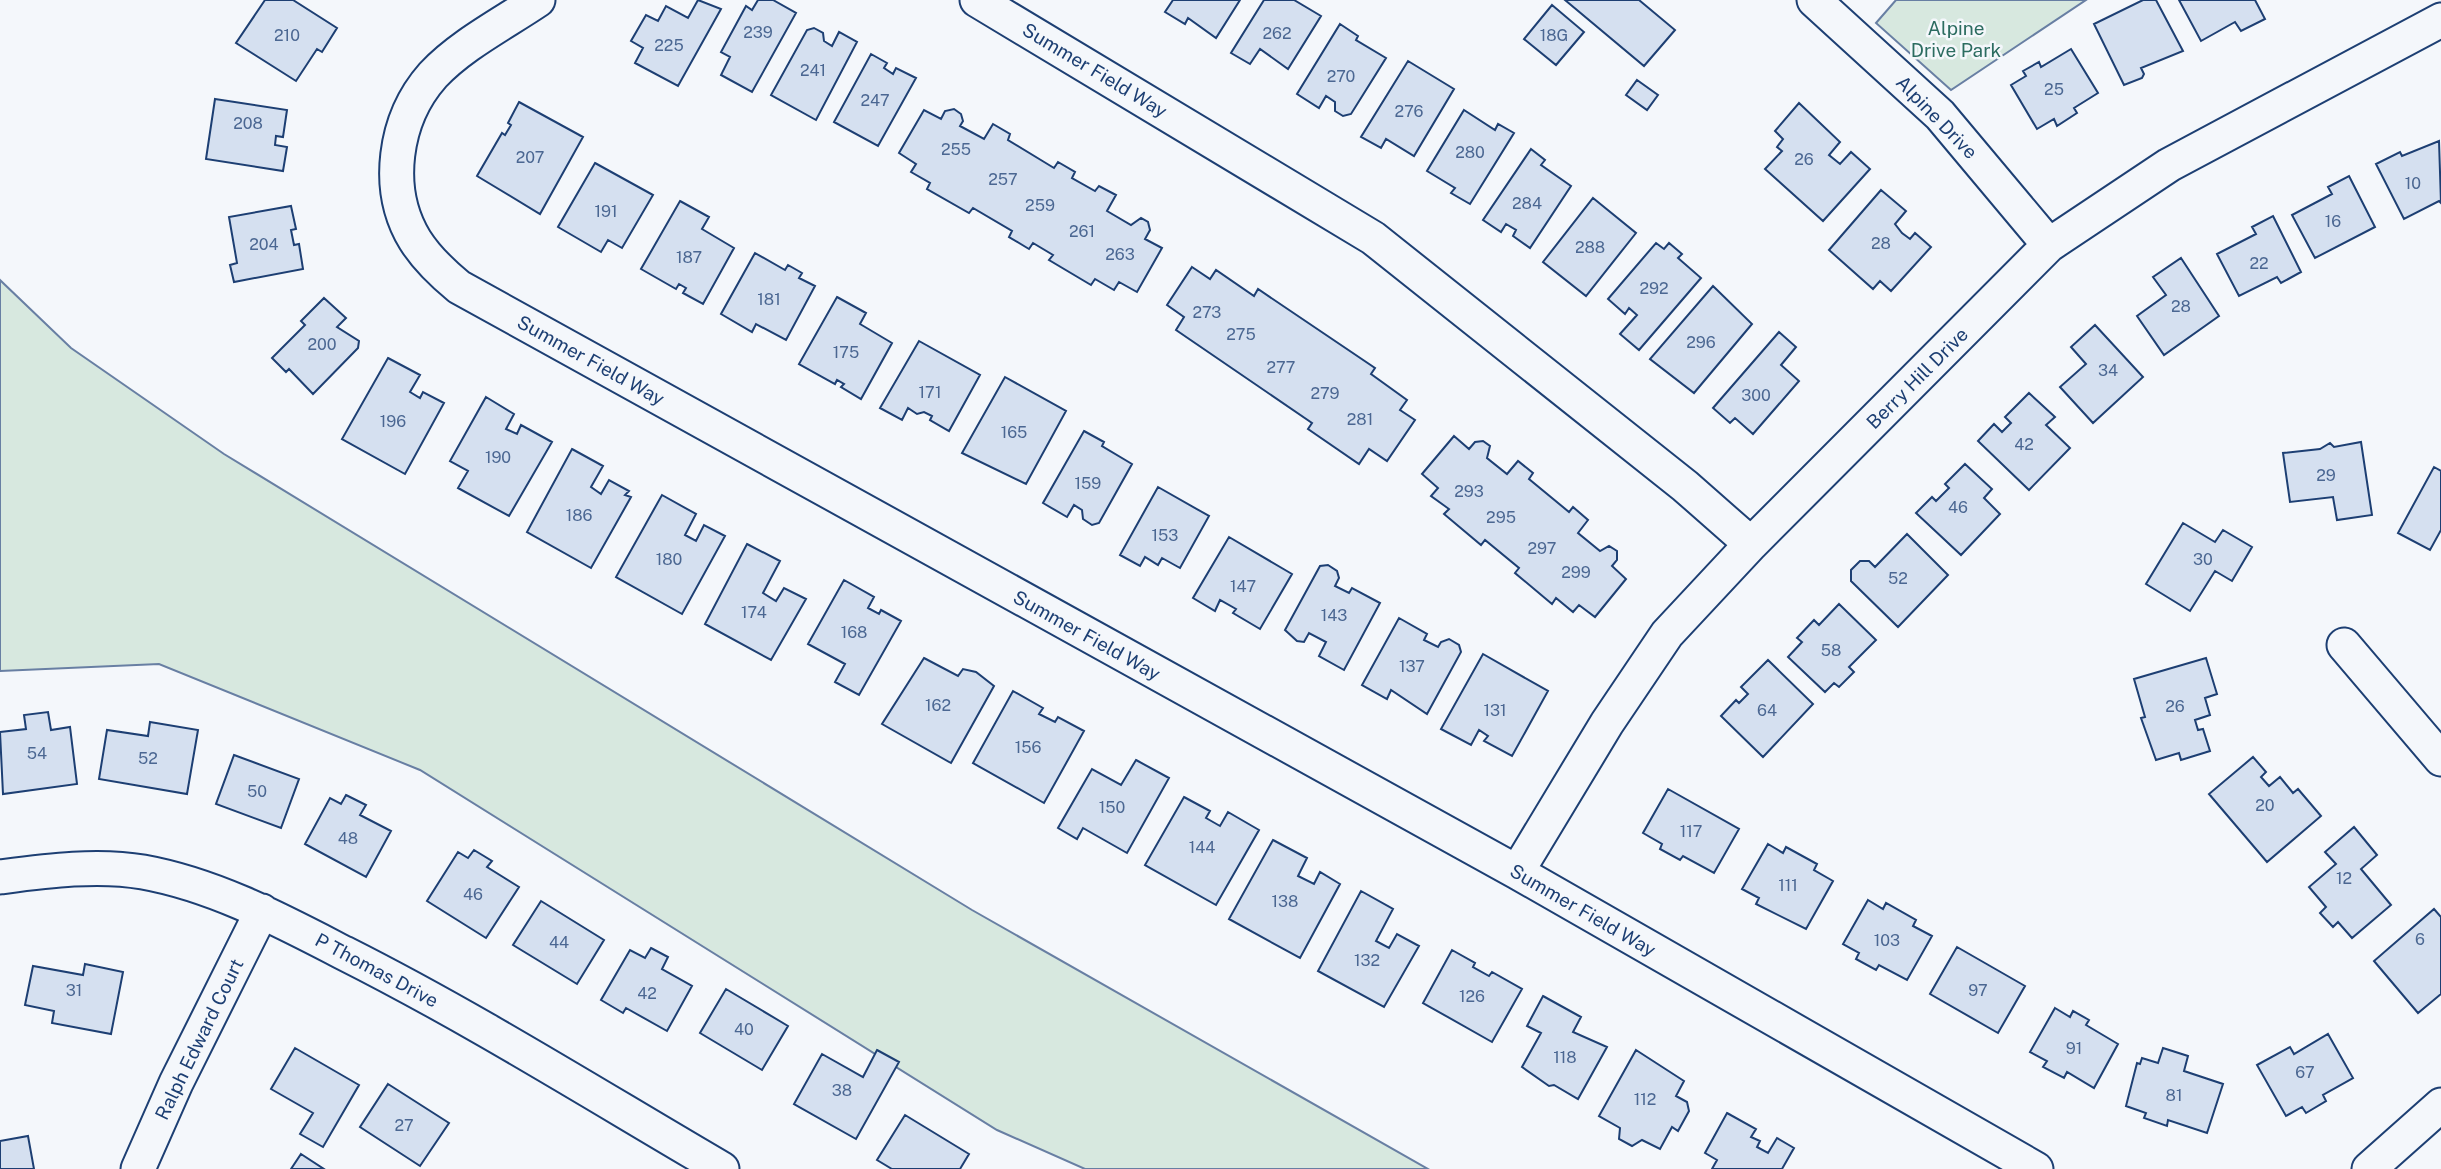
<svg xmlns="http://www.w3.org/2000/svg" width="2441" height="1169" font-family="'Public Sans',sans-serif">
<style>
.green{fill:#d7e8df;stroke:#687fa3;stroke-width:2}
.building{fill:#d5e0f0;stroke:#1d3f73;stroke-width:2}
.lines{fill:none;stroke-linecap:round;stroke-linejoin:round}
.street-casing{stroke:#1d3f73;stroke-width:37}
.street{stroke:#f4f7fb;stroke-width:33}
.labels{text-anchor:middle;stroke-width:5;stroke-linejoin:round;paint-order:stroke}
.number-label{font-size:16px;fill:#4b6792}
.park-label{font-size:19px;fill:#2c6c60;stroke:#f4f7fb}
.street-label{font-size:19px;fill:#1d3f73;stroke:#f4f7fb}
</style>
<rect width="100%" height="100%" fill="#f4f7fb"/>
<!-- green -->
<path class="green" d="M1896,0h190l-135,90 -75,-67z
M0,280l71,68 153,106 748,456 456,259h-343l-88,-39 -577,-360 -261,-106 -159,7z"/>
<!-- building -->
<path class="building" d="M265,0h28l44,28 -15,24 -5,-3 -21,32 -60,-38z
M698,0l23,9 -43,77 -43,-23 8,-15 -12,-7 15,-26 12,6 8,-15 22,12z
M758,0h15l23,13 -44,79 -31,-17 9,-18 -9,-5 25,-46 6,4z
M1173,0h67l-24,38 -28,-20 -3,6 -20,-12z
M1264,0h30l27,16 -33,53 -28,-20 -10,15 -19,-11z
M1565,0h74l36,30 -31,36z
M2143,0h13l27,51 -42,17 3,6 -2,4 -18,7 -30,-61z
M2179,0h76l10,19 -24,12 -6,-9 -34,19z
M1552,5l32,27 -28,33 -32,-26z
M1340,24l18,12 -2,4 30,18 -35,56 -8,2 -8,-5v-9l-9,-6 -7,12 -22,-14z
M814,28l9,5 1,8 8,5 7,-14 18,10 -41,78 -45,-25 36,-65z
M2071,49l27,44 -24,15 3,5 -20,13 -3,-7 -17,10 -26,-44 15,-9 -3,-5 16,-9 2,5z
M871,54l16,9 -3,5 9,6 3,-6 20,10 -38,68 -44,-24z
M1408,61l46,28 -40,67 -28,-17 -5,9 -20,-11z
M1637,80l21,15 -11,15 -21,-15z
M215,99l72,11 -4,27 -7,-1 -1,9 12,2 -4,24 -77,-12z
M519,102l64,35 -43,77 -63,-38 25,-43 3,2 6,-10 -3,-2z
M1799,103l41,39 -11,13 11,9 11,-12 19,17 -47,52 -58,-52 17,-18 -5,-4 6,-8 -8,-8z
M954,109l7,5 2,7 -3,5 24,13 9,-15 17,10 -2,6 46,28 4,-6 17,10 -3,6 23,13 4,-5 17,9 -9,16 24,14 10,-7 7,4 2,8 -5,9 17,9 -25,44 -18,-10 -5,8 -19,-11 -4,6 -42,-25 4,-5 -20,-12 -4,6 -20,-12 3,-6 -39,-23 -4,5 -42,-24 3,-6 -19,-11 5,-8 -17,-11 25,-43 17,9 4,-8z
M1464,110l31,20 3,-6 16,9 -44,71 -19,-11 4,-5 -28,-17z
M2439,141l2,62 -2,-2 -35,18 -28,-55 24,-12 2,4z
M1531,149l14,11 -4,5 30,21 -41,62 -17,-12 3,-6 -10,-6 -5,8 -18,-12z
M595,163l58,32 -31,53 -14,-8 -7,12 -43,-25z
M2349,176l26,51 -60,31 -23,-43 40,-21 -4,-7z
M1881,190l25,21 -11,13 7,9 8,6 5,-6 16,14 -40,44 -11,-10 -7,8 -44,-39z
M1593,198l43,35 -50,63 -43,-34z
M680,201l29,16 -7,12 32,19 -31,56 -20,-11 3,-5 -7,-4 -3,5 -35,-20z
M291,206l5,23 -5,1 3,15 5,-1 4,25 -69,13 -4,-17 7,-2 -8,-46z
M2273,216l28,56 -20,11 -4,-6 -38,19 -22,-42 39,-20 -4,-7z
M1656,243l8,6 5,-6 13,11 -4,4 23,20 -62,72 -19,-16 17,-19 -8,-7 -4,6 -17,-15z
M755,253l30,17 3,-5 14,8 -3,5 16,8 -29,54 -30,-16 -4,8 -31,-18z
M2181,258l38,58 -55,39 -27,-39 29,-21 -13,-18z
M1192,267l18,12 6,-9 38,26 4,-7 117,79 -4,6 36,26 -7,10 15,10 -28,41 -18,-12 -10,15 -51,-35 4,-6 -136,-93 8,-13 -17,-12z
M1713,286l39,38 -58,69 -44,-34z
M837,297l29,16 -6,11 32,19 -31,56 -20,-12 3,-3 -7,-4 -2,4 -36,-20z
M324,298l22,20 -9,9 22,14 -1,7 -45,46 -24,-25 -3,3 -14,-14 33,-33 -4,-4z
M2095,325l48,52 -50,46 -33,-36 26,-23 -15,-17z
M1779,332l17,15 -15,18 18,16 -46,53 -18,-16 -5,5 -17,-15z
M919,341l61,34 -31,56 -19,-11 2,-4 -8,-4 -7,2 -9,-6 -6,12 -22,-12z
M388,358l32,17 -10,17 10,6 3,-6 21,11 -39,71 -63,-35z
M1005,377l61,34 -40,73 -64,-31z
M2029,393l26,24 -9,8 24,23 -41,42 -51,-49 16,-17 8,8 9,-9 -6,-6z
M486,397l28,17 -8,15 11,5 4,-9 31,17 -43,74 -51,-28 10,-17 -18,-10z
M1084,431l20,11 -2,4 30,18 -33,59 -7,2 -9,-6 -1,-9 -8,-5 -7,12 -24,-14z
M1454,436l15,13 6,-7 8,-1 7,5 -3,12 20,16 11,-13 15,12 -4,6 40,33 4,-5 15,13 -10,13 22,18 9,-5 8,5v9l-5,6 14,13 -31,38 -16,-12 -6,7 -17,-14 -4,6 -37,-31 4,-5 -34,-28 -4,5 -37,-31 5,-5 -18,-13 7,-8 -16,-14z
M2361,442l11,73 -35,5 -4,-23 -43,5 -7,-49 37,-4 10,-6 4,4z
M572,449l31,17 -12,21 10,7 8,-14 20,11 -4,4 6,2 -40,71 -64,-36z
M1965,464l27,25 -8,9 16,16 -39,41 -45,-42 16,-16 4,4 13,-13 -4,-4z
M2434,467l7,4v59l-11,20 -32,-17z
M1158,487l51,29 -29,52 -18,-10 -4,7 -13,-8 -5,9 -20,-11z
M662,495l34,19 -11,21 11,6 8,-16 21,11 -43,78 -66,-37z
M2183,523l32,19 8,-12 29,17 -20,34 -17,-10 -25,40 -44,-27z
M1907,534l41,41 -50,52 -47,-46v-11l9,-9h9l6,6z
M1229,537l63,37 -32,55 -27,-16 3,-4 -16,-9 -5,11 -22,-13z
M747,544l33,17 -17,32 13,8 8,-13 22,11 -35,61 -66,-36z
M1328,565l9,6 2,7 -4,8 14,7 3,-5 28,15 -36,67 -25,-14 7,-14 -17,-9 -5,9 -7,-1 -12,-11 35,-64z
M844,580l30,17 -6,11 11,6 2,-4 20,11 -42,74 -24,-13 10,-18 -37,-20z
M1839,604l37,36 -27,27 5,5 -15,15 -5,-4 -9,9 -37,-35 14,-15 -5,-4 17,-18 5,5z
M1399,618l28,16 -3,6 14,7 3,-5 8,-3 10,6 2,7 -34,62 -36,-24 -4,9 -25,-14z
M1483,654l65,37 -36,65 -28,-15 4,-5 -9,-6 -8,15 -30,-16z
M924,658l34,18 5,-7 13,3 18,14 -43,77 -69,-39z
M2206,658l11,36 -12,4 5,17 -15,5 3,10 5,-1 7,22 -29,9 -2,-7 -23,7 -15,-42 4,-1 -11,-38z
M1768,660l45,44 -50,53 -42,-41 15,-16 3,3 9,-9 -7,-7z
M1013,691l30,17 -4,6 16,8 3,-5 26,14 -40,72 -71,-40z
M48,712l3,18 19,-3 7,57 -74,10 -3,-62 26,-3 -2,-14z
M150,722l48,8 -11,64 -88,-15 8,-49 41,6z
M234,755l65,24 -18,49 -65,-24z
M2253,757l13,15 -5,5 8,9 11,-9 13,16 5,-4 23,27 -54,46 -58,-68z
M1136,760l33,18 -42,75 -44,-25 -6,11 -19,-11 34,-59 29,16z
M1668,789l71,40 -25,44 -31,-17 -3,4 -20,-11 2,-5 -19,-11z
M346,795l20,10 -6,10 31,16 -25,46 -61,-33 25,-46 11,6z
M1184,797l26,14 -4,7 14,8 8,-14 31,18 -43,75 -71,-40z
M2354,827l23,28 -16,14 30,36 -39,33 -14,-16 -5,5 -13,-14 6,-6 -17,-20 27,-23 -11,-12z
M1273,840l34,18 -9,18 16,8 6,-12 20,12 -40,74 -71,-39z
M1768,844l15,9 3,-6 31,17 -3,6 19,11 -27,48 -50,-25 3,-6 -17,-9z
M474,850l18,11 -5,6 32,20 -33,51 -59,-37 31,-49 10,6z
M1361,891l32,18 -17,32 13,7 8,-14 22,12 -35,61 -66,-36z
M1868,900l15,9 3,-6 30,17 -3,6 19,10 -25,44 -28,-15 -3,5 -20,-11 3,-6 -16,-9z
M541,901l63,39 -27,44 -64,-39z
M2434,909l7,8v77l-23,19 -44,-52z
M1957,947l68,39 -27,47 -68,-39z
M651,948l17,9 -6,12 30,17 -25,45 -41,-23 -3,5 -22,-13 29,-50 15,8z
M1452,950l23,13 -2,4 16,9 3,-4 30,17 -30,53 -69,-39z
M85,964l38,8 -12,62 -59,-11 2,-12 -29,-6 8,-39 50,9z
M726,989l62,37 -26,44 -62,-37z
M1543,996l38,21 -8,15 34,15 -29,52 -24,-14 -5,1 -27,-19 19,-34 -14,-7z
M2055,1008l15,9 3,-6 16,9 -3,5 32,19 -24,44 -27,-16 -3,6 -21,-11 4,-6 -17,-9z
M2328,1034l25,44 -30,17 3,6 -20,12 -4,-6 -16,9 -29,-51 33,-18 4,7z
M295,1048l64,37 -36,62 -23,-13 13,-21 -42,-24z
M2163,1048l25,8 -4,15 39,13 -16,49 -39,-13 -1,6 -23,-8 2,-5 -20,-7 11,-43 3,1 2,-6 16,5z
M877,1050l22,12 -43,77 -62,-35 28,-50 41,23z
M1636,1050l48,31 -8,15 11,6 2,9 -11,20 -6,-4 -12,22 -18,-9 -10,6 -13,-7 1,-11 -21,-12z
M388,1084l61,39 -29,43 -60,-39z
M1727,1113l29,16 -5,8 9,4 -3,6 11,6 9,-15 17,10 -12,21h-70l5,-9 -12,-7z
M905,1115l64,39 -9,15h-68l-15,-9z
M28,1136l6,33h-34v-28z
M301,1154l23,15h-33z"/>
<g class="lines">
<defs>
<path id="street" d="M538,0c-34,23 -77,45 -105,75 -39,44 -49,114 -18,165 12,19 27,33 44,47l1058,585 519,297
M977,0l396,238 312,248 66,58
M1814,0l126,115 109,130
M2344,645l97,114
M1517,872l90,-149 60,-89 84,-90 298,-299 120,-80 272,-145
M0,877c46,-6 97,-13 143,-5 72,13 137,48 201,81 129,65 253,143 378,216
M138,1169l38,-86 86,-172
M2369,1169l72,-64"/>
</defs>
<!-- street casing -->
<use href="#street" class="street-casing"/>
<!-- street -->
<use href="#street" class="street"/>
</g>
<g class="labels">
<!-- number labels -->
<g class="number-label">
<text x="758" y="38">239</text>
<text x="1277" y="39">262</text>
<text x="287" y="41">210</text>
<text x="1554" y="41">18G</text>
<text x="669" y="51">225</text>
<text x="813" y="76">241</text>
<text x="1341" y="82">270</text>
<text x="2054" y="95">25</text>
<text x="875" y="106">247</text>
<text x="1409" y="117">276</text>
<text x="248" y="129">208</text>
<text x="956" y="155">255</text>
<text x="1470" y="158">280</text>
<text x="530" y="163">207</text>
<text x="1804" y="165">26</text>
<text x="1003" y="185">257</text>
<text x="2413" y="189">10</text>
<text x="1527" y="209">284</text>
<text x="1040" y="211">259</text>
<text x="606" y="217">191</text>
<text x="2333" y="227">16</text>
<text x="1082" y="237">261</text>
<text x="1881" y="249">28</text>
<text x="264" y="250">204</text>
<text x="1590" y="253">288</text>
<text x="1120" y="260">263</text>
<text x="689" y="263">187</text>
<text x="2259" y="269">22</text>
<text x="1654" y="294">292</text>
<text x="769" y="305">181</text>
<text x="2181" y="312">28</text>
<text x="1207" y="318">273</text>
<text x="1241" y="340">275</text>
<text x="1701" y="348">296</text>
<text x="322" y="350">200</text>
<text x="846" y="358">175</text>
<text x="1281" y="373">277</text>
<text x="2108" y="376">34</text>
<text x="930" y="398">171</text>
<text x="1325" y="399">279</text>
<text x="1756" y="401">300</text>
<text x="1360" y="425">281</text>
<text x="393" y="427">196</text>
<text x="1014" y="438">165</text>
<text x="2024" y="450">42</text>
<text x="498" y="463">190</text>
<text x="2326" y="481">29</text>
<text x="1088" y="489">159</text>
<text x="1469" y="497">293</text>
<text x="1958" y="513">46</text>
<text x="579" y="521">186</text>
<text x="1501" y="523">295</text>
<text x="1165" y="541">153</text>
<text x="1542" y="554">297</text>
<text x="669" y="565">180</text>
<text x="2203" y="565">30</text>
<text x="1576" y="578">299</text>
<text x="1898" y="584">52</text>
<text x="1243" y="592">147</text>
<text x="754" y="618">174</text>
<text x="1334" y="621">143</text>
<text x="854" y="638">168</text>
<text x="1831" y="656">58</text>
<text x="1412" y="672">137</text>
<text x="938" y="711">162</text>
<text x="2175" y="712">26</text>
<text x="1495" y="716">131</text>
<text x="1767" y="716">64</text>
<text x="1028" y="753">156</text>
<text x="37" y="759">54</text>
<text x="148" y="764">52</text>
<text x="257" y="797">50</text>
<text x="2265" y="811">20</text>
<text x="1112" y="813">150</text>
<text x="1691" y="837">117</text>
<text x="348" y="844">48</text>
<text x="1202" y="853">144</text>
<text x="2344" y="884">12</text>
<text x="1788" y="891">111</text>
<text x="473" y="900">46</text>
<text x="1285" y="907">138</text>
<text x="2420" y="945">6</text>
<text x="1887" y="946">103</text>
<text x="559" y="948">44</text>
<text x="1367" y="966">132</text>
<text x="74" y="996">31</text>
<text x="1978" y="996">97</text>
<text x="647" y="999">42</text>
<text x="1472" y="1002">126</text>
<text x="744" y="1035">40</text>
<text x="2074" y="1054">91</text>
<text x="1565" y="1063">118</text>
<text x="2305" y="1078">67</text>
<text x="842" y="1096">38</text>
<text x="2174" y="1101">81</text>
<text x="1645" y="1105">112</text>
<text x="404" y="1131">27</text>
</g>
<!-- park labels -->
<g class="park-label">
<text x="1956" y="35">Alpine<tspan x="1956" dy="22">Drive Park</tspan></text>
</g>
<!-- street labels -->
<g class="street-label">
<text transform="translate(1095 70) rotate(31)" y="7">Summer Field Way</text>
<text transform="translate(1937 117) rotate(46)" y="7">Alpine Drive</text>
<text transform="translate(591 360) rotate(29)" y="7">Summer Field Way</text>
<text transform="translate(1917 378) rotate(-45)" y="7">Berry Hill Drive</text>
<text transform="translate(1087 635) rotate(29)" y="7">Summer Field Way</text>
<text transform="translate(1583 910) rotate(30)" y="7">Summer Field Way</text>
<text transform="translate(377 970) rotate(28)" y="7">P Thomas Drive</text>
<text transform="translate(199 1039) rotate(-64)" y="7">Ralph Edward Court</text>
</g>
</g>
</svg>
